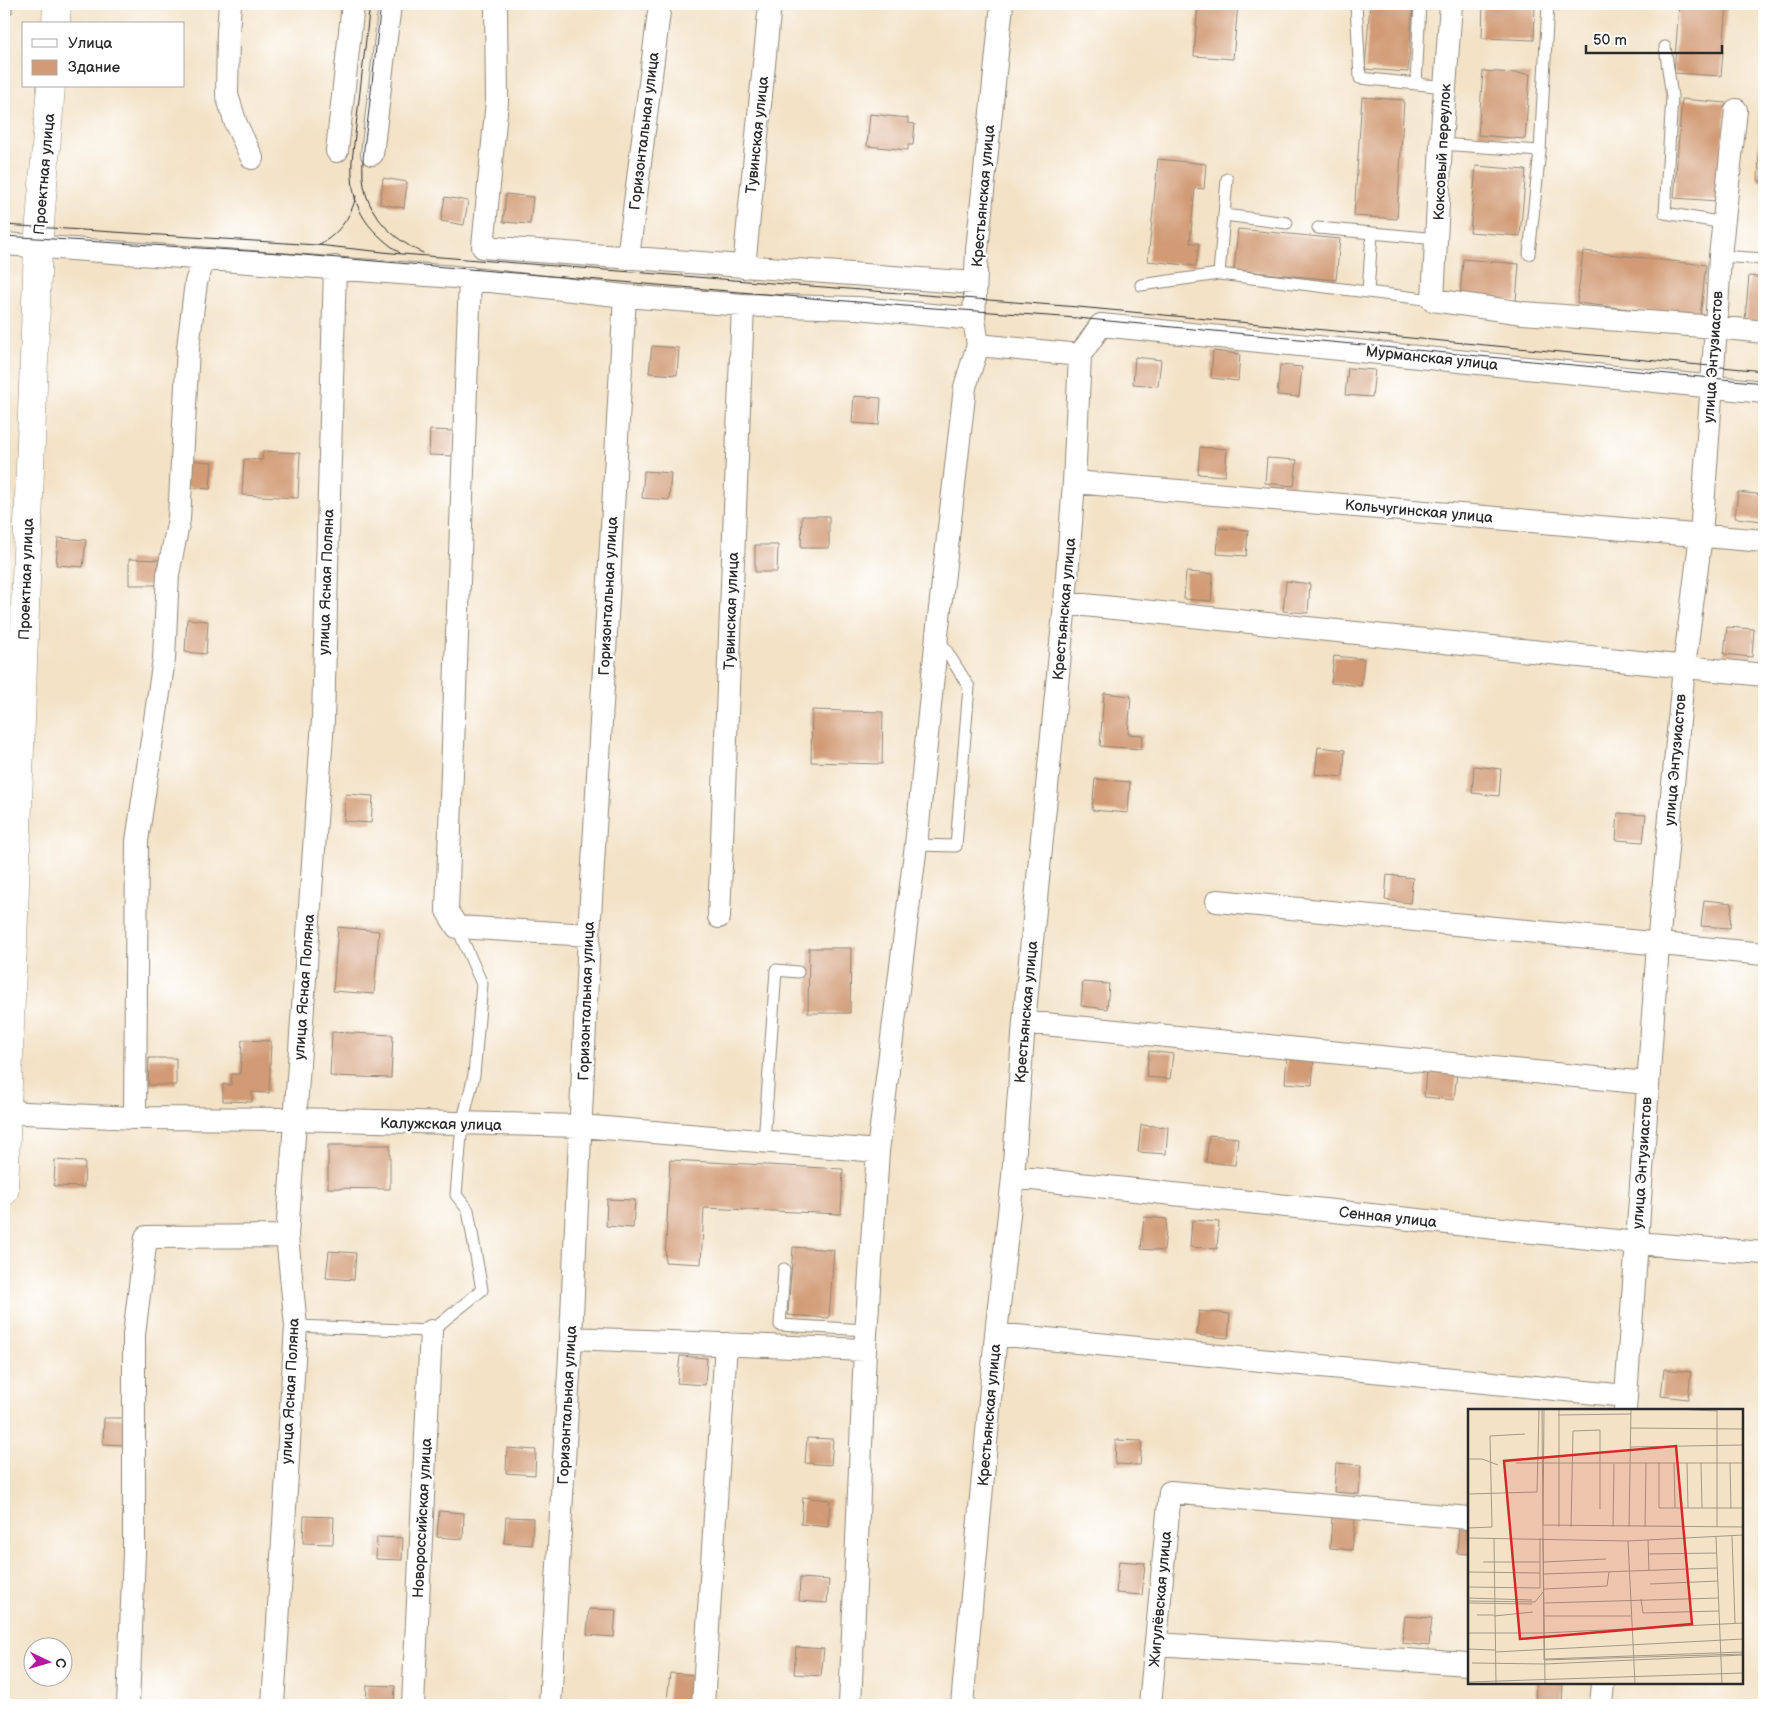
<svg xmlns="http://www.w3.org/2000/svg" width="1768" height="1709" font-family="'Balsamiq Sans',sans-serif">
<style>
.building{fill:#d29b76}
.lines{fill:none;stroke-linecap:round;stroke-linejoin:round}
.lane-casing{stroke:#8f8678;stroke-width:13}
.street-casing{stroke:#8f8678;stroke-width:24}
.secondary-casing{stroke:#8f8678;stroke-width:29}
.lane{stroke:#fff;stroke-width:11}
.street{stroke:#fff;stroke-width:22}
.secondary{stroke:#fff;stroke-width:28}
.tram{stroke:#2b2b2b;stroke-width:1}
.labels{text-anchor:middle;stroke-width:5;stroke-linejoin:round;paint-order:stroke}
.street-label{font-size:15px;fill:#2b2b2b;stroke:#fff}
.inset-road{fill:none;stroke:#a39988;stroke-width:1}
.view{fill:#d62828;fill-opacity:0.15;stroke:#d62828;stroke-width:2.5}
.inset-edge{fill:none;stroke:#2b2b2b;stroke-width:2.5}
</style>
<rect width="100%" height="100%" fill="#fff"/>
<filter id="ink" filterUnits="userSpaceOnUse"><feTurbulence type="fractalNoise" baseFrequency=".02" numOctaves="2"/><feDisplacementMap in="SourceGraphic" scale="10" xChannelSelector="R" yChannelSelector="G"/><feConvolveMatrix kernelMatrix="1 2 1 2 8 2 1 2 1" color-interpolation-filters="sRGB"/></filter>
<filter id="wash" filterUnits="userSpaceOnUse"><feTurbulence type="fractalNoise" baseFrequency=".0096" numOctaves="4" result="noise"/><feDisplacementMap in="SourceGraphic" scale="20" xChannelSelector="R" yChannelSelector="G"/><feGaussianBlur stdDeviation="1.12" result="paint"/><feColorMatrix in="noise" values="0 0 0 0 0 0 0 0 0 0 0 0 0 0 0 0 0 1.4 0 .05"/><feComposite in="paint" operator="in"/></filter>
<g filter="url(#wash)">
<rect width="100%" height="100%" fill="#f3e2c6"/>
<g id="blocks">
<!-- building -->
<path class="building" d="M4,4h8v9h-8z
M1198,4h40l-5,55 -39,-3z
M1370,4h43l-5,68 -43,-3z
M1483,4h52l-1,36 -52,-2z
M1679,4h48l-6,72 -47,-3z
M4,59h3l-2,24h-1z
M1483,71l47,3 -5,65 -47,-4z
M1761,83h3v98h-6z
M1362,97l42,3 -7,119 -43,-3z
M1682,99l44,4 -8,98 -44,-3z
M870,114l38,4v5l7,1 -2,21h-5v5l-41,-4z
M1158,159l48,5 -2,25 -9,-1 -5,55h9l-3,23 -48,-5z
M1476,166l50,4 -6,66 -50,-4z
M383,178l24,4 -3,26 -24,-4z
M506,194l27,3 -3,27 -27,-2z
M445,197l23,4 -4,24 -23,-4z
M1238,229l102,10 -4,41 -102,-10z
M1583,251l123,14 -6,52 -123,-14z
M1463,259l56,5 -3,37 -56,-4z
M1749,276l15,2v43l-19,-1z
M652,346l27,2 -2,27 -28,-2z
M1213,351l27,3 -2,27 -27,-3z
M1135,357l26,3 -3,26 -25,-2z
M1280,365l22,2 -3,30 -22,-2z
M1348,368l27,2 -3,27 -27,-2z
M854,396l27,2 -2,27 -27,-2z
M430,430l24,1v25l-25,-1z
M1200,447l27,2 -2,27 -27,-2z
M263,451l37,2 -2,45 -56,-3 2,-36 18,1z
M1267,458l30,2 -3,26 -29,-3z
M185,460l27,2 -2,27 -27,-2z
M644,471l27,2 -2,27 -27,-2z
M1738,492l26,3 -1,26 -28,-3z
M802,516h27v32h-28z
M1219,528l29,2 -2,26 -29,-2z
M58,538l28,2 -3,27 -27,-2z
M755,545h23l-1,27h-22z
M129,559l31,1v25h-31z
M1186,572l27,2 -2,27 -27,-2z
M1286,581l24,3 -2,29 -25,-2z
M187,619l21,2 -2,33 -21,-2z
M1727,627l27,2 -2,28 -28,-3z
M1334,656l30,3 -3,27 -30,-3z
M1104,693l27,3 -3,38 15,1 -2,14 -41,-3z
M812,710l71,2 -1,52 -71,-2z
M1318,747l27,3 -2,27 -28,-3z
M1474,766l27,3 -2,27 -27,-3z
M1095,779l35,3 -2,31 -36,-3z
M346,794l27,2 -2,27 -27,-2z
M1618,813l28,2 -3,27 -27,-2z
M1387,875l26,3 -3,25 -25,-3z
M1704,900l28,3 -2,25 -29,-2z
M338,927l41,4 -5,63 -41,-3z
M809,948h42l-1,65h-42z
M1083,982l26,2 -2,25 -26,-3z
M332,1032l61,3 -2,43 -61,-2z
M242,1040l29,1 -2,52 -17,-1v10l-29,-1v-17l8,1 1,-11h8z
M1149,1051l24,3 -3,25 -24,-2z
M1287,1056l27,2 -2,27 -27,-2z
M149,1058h27v27h-28z
M1426,1069l31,3 -3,28 -30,-3z
M1141,1125l27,2 -2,27 -28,-2z
M1209,1135l29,3 -3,27 -29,-3z
M328,1145h62v44l-62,-1z
M55,1160l30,2 -1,25 -30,-1z
M670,1160l173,9 -2,45 -137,-6 -3,56 -36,-2z
M607,1199l28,1 -2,28 -27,-2z
M1144,1217l23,2 -3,32 -23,-2z
M1192,1220l27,2 -2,27 -27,-2z
M793,1247l41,3 -5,68 -41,-3z
M329,1251l27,2 -2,27 -28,-2z
M1199,1311l31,3 -2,24 -31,-3z
M680,1356l27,2 -2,27 -28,-2z
M1664,1369l27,3 -3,27 -27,-3z
M104,1418h24l-1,27 -24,-1z
M807,1438l26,1 -2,26 -26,-2z
M1116,1440l26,1 -2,24 -25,-1z
M507,1448l29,2 -1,25 -29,-2z
M1336,1463l25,2 -2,29 -25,-2z
M803,1497l27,3 -2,27 -27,-3z
M439,1511l25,2 -1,26 -26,-2z
M304,1516l30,1 -1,27 -30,-1z
M506,1517l27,1 -1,27 -28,-2z
M1332,1517l23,2 -3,31 -22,-2z
M1763,1519h1v24l-4,-1z
M1459,1526h10v28l-12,-1z
M377,1537l26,1 -1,22 -26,-1z
M1119,1561l26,2 -3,32 -26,-2z
M800,1578l29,2 -2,23 -28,-2z
M589,1609l27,1 -2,27 -27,-2z
M1405,1616l27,2 -3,28 -27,-3z
M796,1647l28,2 -3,27 -27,-2z
M670,1673l27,2 -3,27 -27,-2z
M1536,1683h27l-1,22h-27z
M367,1685l28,1 -1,19h-28z"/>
</g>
</g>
<g filter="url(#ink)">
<use href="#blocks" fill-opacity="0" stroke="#8f8678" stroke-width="1"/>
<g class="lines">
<defs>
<path id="lane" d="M1356,4l4,74 85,9
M1665,47l7,50 -7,116 59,10
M1416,84l4,-80
M1441,144l99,7
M1224,215l63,8
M1318,228l119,11
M1529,254l11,-103 8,-147
M1720,256l44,3
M1219,274l8,-95
M1141,285l78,-11 214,26
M1368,292l4,-59
M916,845l40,1 13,-159 -30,-48
M764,1142l12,-172 22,2
M784,1269l-4,56 86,5
M296,1326l135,5 51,-41 -14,-80 -12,-15 6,-71 12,-49 8,-91 -25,-57"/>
<path id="street" d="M230,4l-2,28 -1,63 9,29 16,34
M496,4l1,97 -14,146 492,36
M1451,4l-10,140 -8,156 90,13 193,14 48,5
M337,151l16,-147
M372,154l18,-150
M4,244l451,33 170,19 118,9 115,3 116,11
M628,258l32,-254
M744,267l26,-263
M470,278l-23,633 10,16 132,8
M978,345l102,10
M1074,482l690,59
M1065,603l699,72
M1217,901l547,53
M719,917l24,-612
M1024,1022l623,61
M4,1112l131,6 160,1 286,7 297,25
M135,1118l2,-277 27,-182 4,-85 11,-55 9,-171 8,-66 8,-22
M1013,1177l623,66 128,10
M996,1334l630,62
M571,1338l294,12
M1625,1410l33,-465 26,-278 17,-132 15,-208 4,-71 16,-146
M1156,1644l313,20
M128,1705l6,-152v-218l12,-98 141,-1
M273,1705l23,-379 -9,-90 36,-516 12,-453
M413,1705l18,-374
M550,1705l21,-367 18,-403 36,-639
M703,1705l23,-361
M850,1705l15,-355 13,-199 38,-306 21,-210 28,-248 13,-42 -4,-26 3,-69 25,-246
M962,1705l34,-371 17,-157 11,-155 41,-419 9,-121 6,-127 21,-30 663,67
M1150,1705l20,-213 299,26
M1601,1705l2,-22"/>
<path id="secondary" d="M56,24l1,-20
M4,1192l34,-945 13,-161"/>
</defs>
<!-- lane casing -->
<use href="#lane" class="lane-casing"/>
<!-- street casing -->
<use href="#street" class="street-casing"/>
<!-- secondary casing -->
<use href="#secondary" class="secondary-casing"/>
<!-- lane -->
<use href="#lane" class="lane"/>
<!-- street -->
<use href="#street" class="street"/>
<!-- secondary -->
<use href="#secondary" class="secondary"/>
<!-- tram -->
<path class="tram" d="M370,4l-18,157c-2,46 12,66 48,92
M381,4c-4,38 -9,76 -13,114 -3,23 -9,54 -2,76 8,27 32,48 57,59
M4,225l313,20 85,9 676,53 686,64
M4,236l276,17 625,53 172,12 687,65
M317,245c19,-7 35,-29 39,-49"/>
</g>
</g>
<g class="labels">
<!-- street labels -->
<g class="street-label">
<text transform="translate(644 131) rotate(-83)" y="5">Горизонтальная улица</text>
<text transform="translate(757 135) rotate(-84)" y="5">Тувинская улица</text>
<text transform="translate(1442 152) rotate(-87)" y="5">Коксовый переулок</text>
<text transform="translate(44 174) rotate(-85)" y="5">Проектная улица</text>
<text transform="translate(983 196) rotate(-85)" y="5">Крестьянская улица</text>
<text transform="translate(1713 357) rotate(-86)" y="5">улица Энтузиастов</text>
<text transform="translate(1432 358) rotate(6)" y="5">Мурманская улица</text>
<text transform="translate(1419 511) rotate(5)" y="5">Кольчугинская улица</text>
<text transform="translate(26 579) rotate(-88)" y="5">Проектная улица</text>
<text transform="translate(326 582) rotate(-88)" y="5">улица Ясная Поляна</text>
<text transform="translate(608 596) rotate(-87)" y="5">Горизонтальная улица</text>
<text transform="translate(1064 609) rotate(-85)" y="5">Крестьянская улица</text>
<text transform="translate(731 611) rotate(-88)" y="5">Тувинская улица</text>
<text transform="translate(1675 760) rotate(-85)" y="5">улица Энтузиастов</text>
<text transform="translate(304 987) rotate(-86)" y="5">улица Ясная Поляна</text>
<text transform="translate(586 1001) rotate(-88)" y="5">Горизонтальная улица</text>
<text transform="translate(1026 1012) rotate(-85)" y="5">Крестьянская улица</text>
<text transform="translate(441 1124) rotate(1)" y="5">Калужская улица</text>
<text transform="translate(1642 1163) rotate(-86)" y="5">улица Энтузиастов</text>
<text transform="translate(1388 1217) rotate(6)" y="5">Сенная улица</text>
<text transform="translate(290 1391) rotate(-87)" y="5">улица Ясная Поляна</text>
<text transform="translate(567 1405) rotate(-87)" y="5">Горизонтальная улица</text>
<text transform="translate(989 1415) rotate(-85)" y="5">Крестьянская улица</text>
<text transform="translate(422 1518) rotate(-87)" y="5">Новороссийская улица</text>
<text transform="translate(1160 1599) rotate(-85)" y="5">Жигулёвская улица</text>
</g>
</g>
<!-- overview -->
<g transform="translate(1468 1409)">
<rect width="275" height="275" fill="#f3e2c6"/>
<path class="inset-road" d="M74,0l2,251 199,-6M76,0l-1,116 200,2M206,0l43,2M90,6l73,-1M162,19l113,1M162,38l113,-2M0,50h14l16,6M48,54h227M191,54v45h84M206,54l1,45M219,54l1,45M233,54l1,45M262,54l1,46M0,85l69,-2 2,-83M91,118v-118M103,118l2,-96 27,-1v79M145,118l1,-63M161,118l2,-118M177,118l1,-64M249,118v-118M0,119l24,-1 -2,-91 35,-2M264,127l3,87M248,128l6,147M0,129l160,3 115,-6M26,129l2,146M75,129l2,146M180,131l1,30M160,132l7,143M180,145l69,-1M15,153h57M76,153l62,-3M0,163l72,1M76,165l173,-6M182,175l68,-3M0,178l72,1v-50M76,180l63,-3 2,-14M0,189l64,2M173,190l2,14 76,-2M0,192l67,1 8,-10M0,194l64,1M76,194l175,-5M9,206h17M26,207l39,-4M76,207h87M0,224h76l199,-10M0,240l27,1M27,243l248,-13M77,250l198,-7M4,254l73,1 198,-9M1,273l274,-9"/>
<path class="view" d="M208,37l16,178 -172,15 -16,-178z"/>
<rect width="275" height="275" class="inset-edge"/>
</g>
<!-- margin -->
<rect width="1768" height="1709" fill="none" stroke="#fff" stroke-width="20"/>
<!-- legend -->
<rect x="22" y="22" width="162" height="65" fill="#ffffff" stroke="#aaaaaa"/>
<rect x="32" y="39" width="25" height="8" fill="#ffffff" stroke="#aaaaaa"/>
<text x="68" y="48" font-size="15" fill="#2b2b2b">Улица</text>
<rect x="32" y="60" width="25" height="15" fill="#d29b76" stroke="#aaaaaa"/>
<text x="68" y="72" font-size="15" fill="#2b2b2b">Здание</text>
<!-- north arrow -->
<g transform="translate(48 1662) rotate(95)"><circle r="24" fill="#ffffff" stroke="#aaaaaa"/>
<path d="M0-4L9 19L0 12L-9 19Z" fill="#b5179e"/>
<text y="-8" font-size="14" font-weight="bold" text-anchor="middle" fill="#2b2b2b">С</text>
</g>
<!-- scale -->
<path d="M1586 45v8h136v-8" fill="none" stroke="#2b2b2b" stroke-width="2.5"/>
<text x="1593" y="45" font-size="15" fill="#2b2b2b" stroke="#ffffff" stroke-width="4" paint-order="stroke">50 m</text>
</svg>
